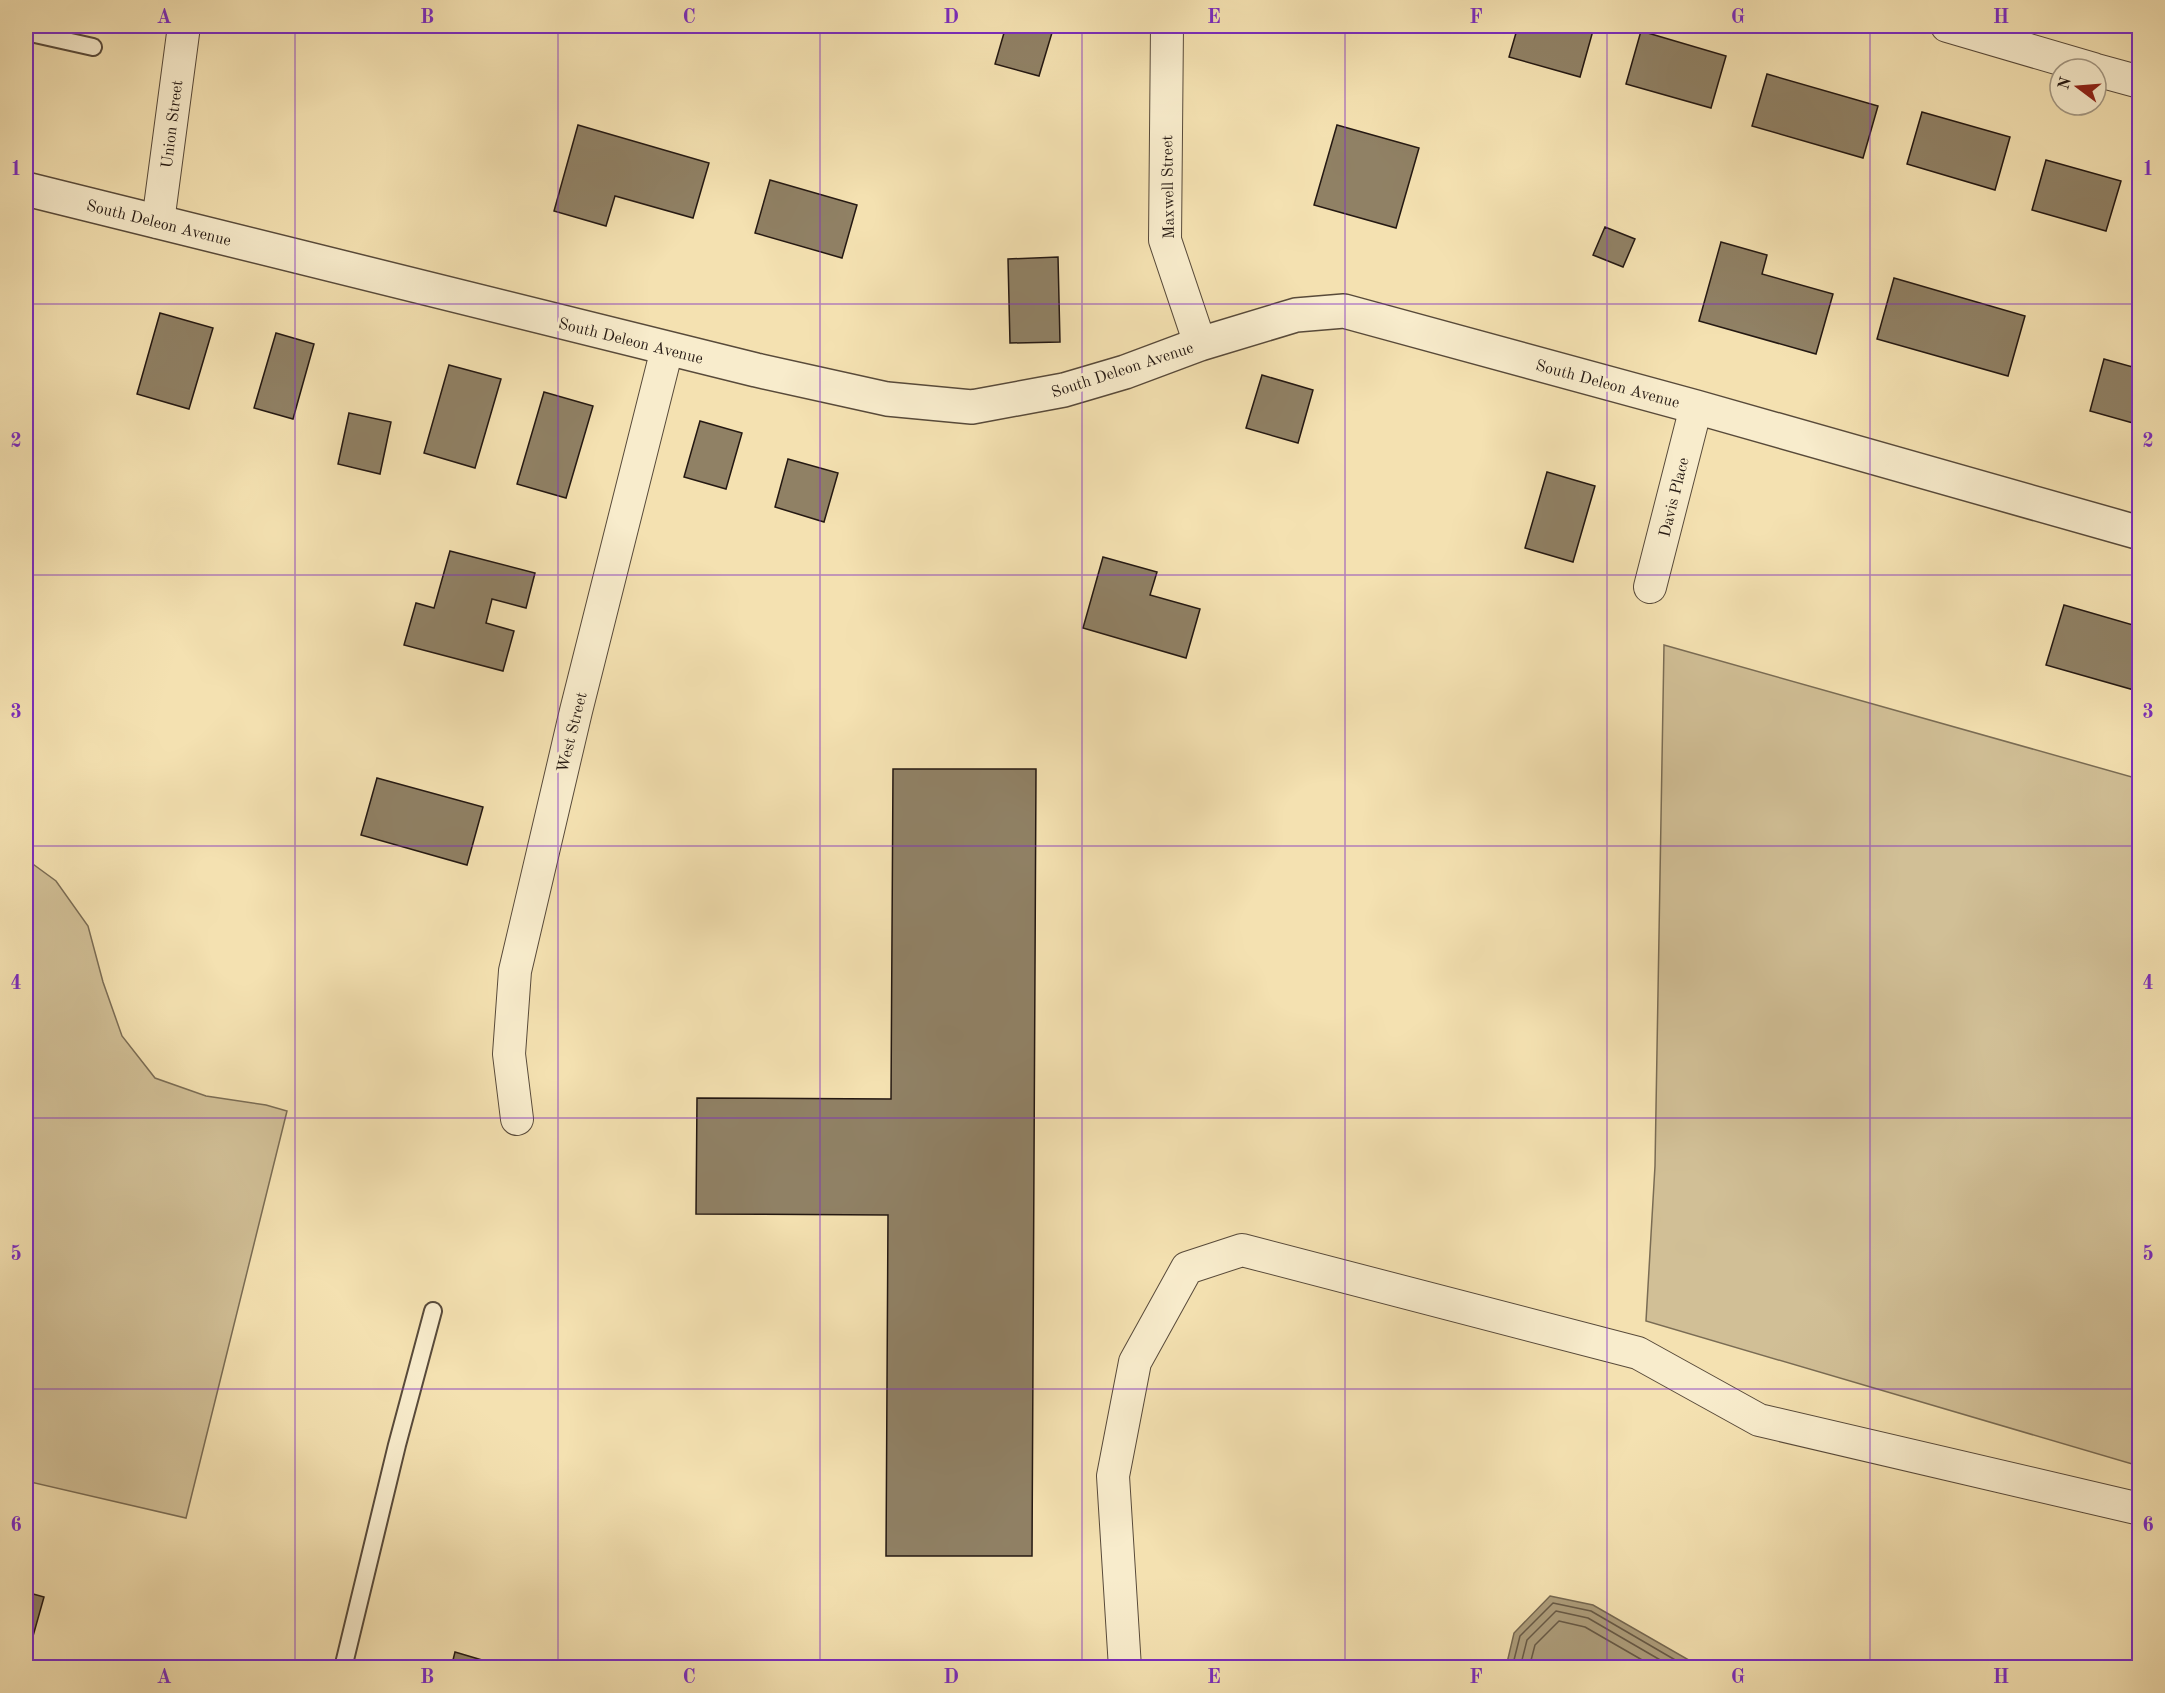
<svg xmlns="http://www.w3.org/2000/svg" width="2165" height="1693" font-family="'Old Standard TT',serif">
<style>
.green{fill:#d1bf96;stroke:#7a6c54;stroke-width:1.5}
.water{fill:#ad9d7b;stroke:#766851;stroke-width:1.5}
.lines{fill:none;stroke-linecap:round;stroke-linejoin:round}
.shore{stroke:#685a46;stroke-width:1.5}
.building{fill:#908165;stroke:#241812;stroke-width:1.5}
.service-casing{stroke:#584a3a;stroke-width:20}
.minor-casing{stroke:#584a3a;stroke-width:34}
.tertiary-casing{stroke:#584a3a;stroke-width:36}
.service{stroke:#f8eccc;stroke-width:16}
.minor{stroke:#f8eccc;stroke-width:32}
.tertiary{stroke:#f8eccc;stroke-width:33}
.grid{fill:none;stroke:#7b2cbf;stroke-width:1.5;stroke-opacity:0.55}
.labels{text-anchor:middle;stroke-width:6;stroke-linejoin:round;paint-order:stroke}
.street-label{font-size:16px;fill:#241812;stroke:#f8eccc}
.neatline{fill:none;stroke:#7b2cbf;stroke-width:2}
.grid-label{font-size:20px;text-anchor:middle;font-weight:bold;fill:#7b2cbf}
</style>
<rect width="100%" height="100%" fill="#f4e1b1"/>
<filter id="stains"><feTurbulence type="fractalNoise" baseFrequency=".00333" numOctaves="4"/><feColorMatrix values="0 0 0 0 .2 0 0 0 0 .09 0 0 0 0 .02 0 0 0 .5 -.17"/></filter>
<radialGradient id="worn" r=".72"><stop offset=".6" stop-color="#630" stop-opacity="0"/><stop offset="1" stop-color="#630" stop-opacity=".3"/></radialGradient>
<!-- green -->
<path class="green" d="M1664,645l475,134v687l-493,-145 9,-155z
M26,859l30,22 32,45 15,56 19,54 33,42 51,18 60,9 21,6 -101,407 -160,-37z"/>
<!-- water -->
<path class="water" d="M1550,1596l43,9 108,62h-195l8,-34z"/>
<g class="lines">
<!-- shore -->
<path class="shore" d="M1512,1668l8,-32 33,-33 38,8 98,57
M1520,1668l7,-28 29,-29 32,7 86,50
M1529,1668l6,-23 24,-24 26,6 71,41"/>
</g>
<!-- building -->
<path class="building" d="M1006,26h48l-15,50 -44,-12z
M1401,26h29l-2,7z
M1518,26l76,1 -14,50 -71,-20z
M1641,31l85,25 -15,52 -85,-24z
M1767,74l111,32 -15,52 -111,-32z
M1922,112l88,25 -15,53 -88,-26z
M578,125l131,38 -16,55 -78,-22 -9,30 -52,-15z
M1337,125l82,23 -23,80 -82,-23z
M2046,160l75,21 -15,50 -74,-21z
M770,180l87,25 -15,53 -87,-25z
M1605,227l30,12 -12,28 -30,-12z
M1721,242l46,13 -5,19 71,20 -17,60 -117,-33z
M1058,257l2,85 -50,1 -2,-84z
M1894,278l131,38 -17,60 -131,-37z
M160,313l53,15 -24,81 -52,-15z
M276,333l38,11 -21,75 -39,-11z
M2104,359l36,10v56l-50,-14z
M449,365l52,14 -26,89 -51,-15z
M1262,375l51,15 -15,53 -52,-15z
M544,392l49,14 -27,92 -49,-14z
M349,413l42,9 -11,52 -42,-10z
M700,421l42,12 -16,56 -42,-12z
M788,459l50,14 -14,49 -49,-15z
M1547,472l48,14 -22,76 -48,-14z
M450,551l85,22 -9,35 -34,-9 -6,24 28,8 -11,40 -99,-26 12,-42 18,5z
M1103,557l54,15 -7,23 50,14 -14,49 -103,-30z
M2064,605l76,22v45l-6,18 -88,-25z
M893,769h143l-4,787h-146l2,-341 -192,-1 1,-116 194,1z
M377,778l106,29 -16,58 -106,-30z
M26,1592l18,5 -18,64z
M455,1652l54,16h-58z"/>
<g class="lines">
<defs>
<path id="service" d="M26,32l67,15
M343,1668l54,-223 36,-134"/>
<path id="minor" d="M1167,26l-2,214 35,104
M1947,26l147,43
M2096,70l44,12
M158,222l26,-196
M1650,587l46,-180
M517,1119l-8,-65 6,-83 61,-260 91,-362
M1125,1668l-12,-192 22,-114 52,-94 55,-18 396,103 121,67 381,89"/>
<path id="tertiary" d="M26,189l730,181 131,29 85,8 92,-17 61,-18 75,-28 96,-29 48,-4 352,96 444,126"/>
</defs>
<!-- service casing -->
<use href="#service" class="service-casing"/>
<!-- minor casing -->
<use href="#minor" class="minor-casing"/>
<!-- tertiary casing -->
<use href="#tertiary" class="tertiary-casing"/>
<!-- service -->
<use href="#service" class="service"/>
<!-- minor -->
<use href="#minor" class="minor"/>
<!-- tertiary -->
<use href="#tertiary" class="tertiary"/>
</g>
<!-- grid -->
<path class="grid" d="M295,26v1642M558,26v1642M820,26v1642M1082,26v1642M1345,26v1642M1607,26v1642M1870,26v1642M26,304h2114M26,575h2114M26,846h2114M26,1118h2114M26,1389h2114"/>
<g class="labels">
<!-- street labels -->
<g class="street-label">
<text transform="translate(171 124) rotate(-83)" y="6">Union Street</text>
<text transform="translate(1167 187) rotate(-91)" y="6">Maxwell Street</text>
<text transform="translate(159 222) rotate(14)" y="6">South Deleon Avenue</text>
<text transform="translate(631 340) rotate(14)" y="6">South Deleon Avenue</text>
<text transform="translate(1122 369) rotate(-18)" y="6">South Deleon Avenue</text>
<text transform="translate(1608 383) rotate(15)" y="6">South Deleon Avenue</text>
<text transform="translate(1673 497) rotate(-76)" y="6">Davis Place</text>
<text transform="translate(571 732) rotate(-76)" y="6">West Street</text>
</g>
</g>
<!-- margin -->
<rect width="2165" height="1693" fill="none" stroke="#f4e1b1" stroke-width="66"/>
<!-- north arrow -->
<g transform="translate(2078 87) rotate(286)"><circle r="28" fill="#f8eccc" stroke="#a39782" stroke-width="1.5"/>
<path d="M0-4.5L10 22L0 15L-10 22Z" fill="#8f2418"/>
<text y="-9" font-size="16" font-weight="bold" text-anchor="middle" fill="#241812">N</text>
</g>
<rect x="33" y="33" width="2099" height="1627" class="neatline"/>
<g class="grid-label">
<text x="164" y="23">A</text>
<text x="427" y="23">B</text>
<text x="689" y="23">C</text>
<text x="951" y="23">D</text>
<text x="1214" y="23">E</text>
<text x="1476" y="23">F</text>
<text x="1738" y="23">G</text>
<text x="2001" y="23">H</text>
<text x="16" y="175">1</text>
<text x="2148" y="175">1</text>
<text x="16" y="447">2</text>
<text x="2148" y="447">2</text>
<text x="16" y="718">3</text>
<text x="2148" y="718">3</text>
<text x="16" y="989">4</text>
<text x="2148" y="989">4</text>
<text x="16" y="1260">5</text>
<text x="2148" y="1260">5</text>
<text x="16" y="1531">6</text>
<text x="2148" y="1531">6</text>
<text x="164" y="1683">A</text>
<text x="427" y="1683">B</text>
<text x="689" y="1683">C</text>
<text x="951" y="1683">D</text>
<text x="1214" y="1683">E</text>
<text x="1476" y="1683">F</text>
<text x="1738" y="1683">G</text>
<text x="2001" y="1683">H</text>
</g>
<rect width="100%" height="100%" filter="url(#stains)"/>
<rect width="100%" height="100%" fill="url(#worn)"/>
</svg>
